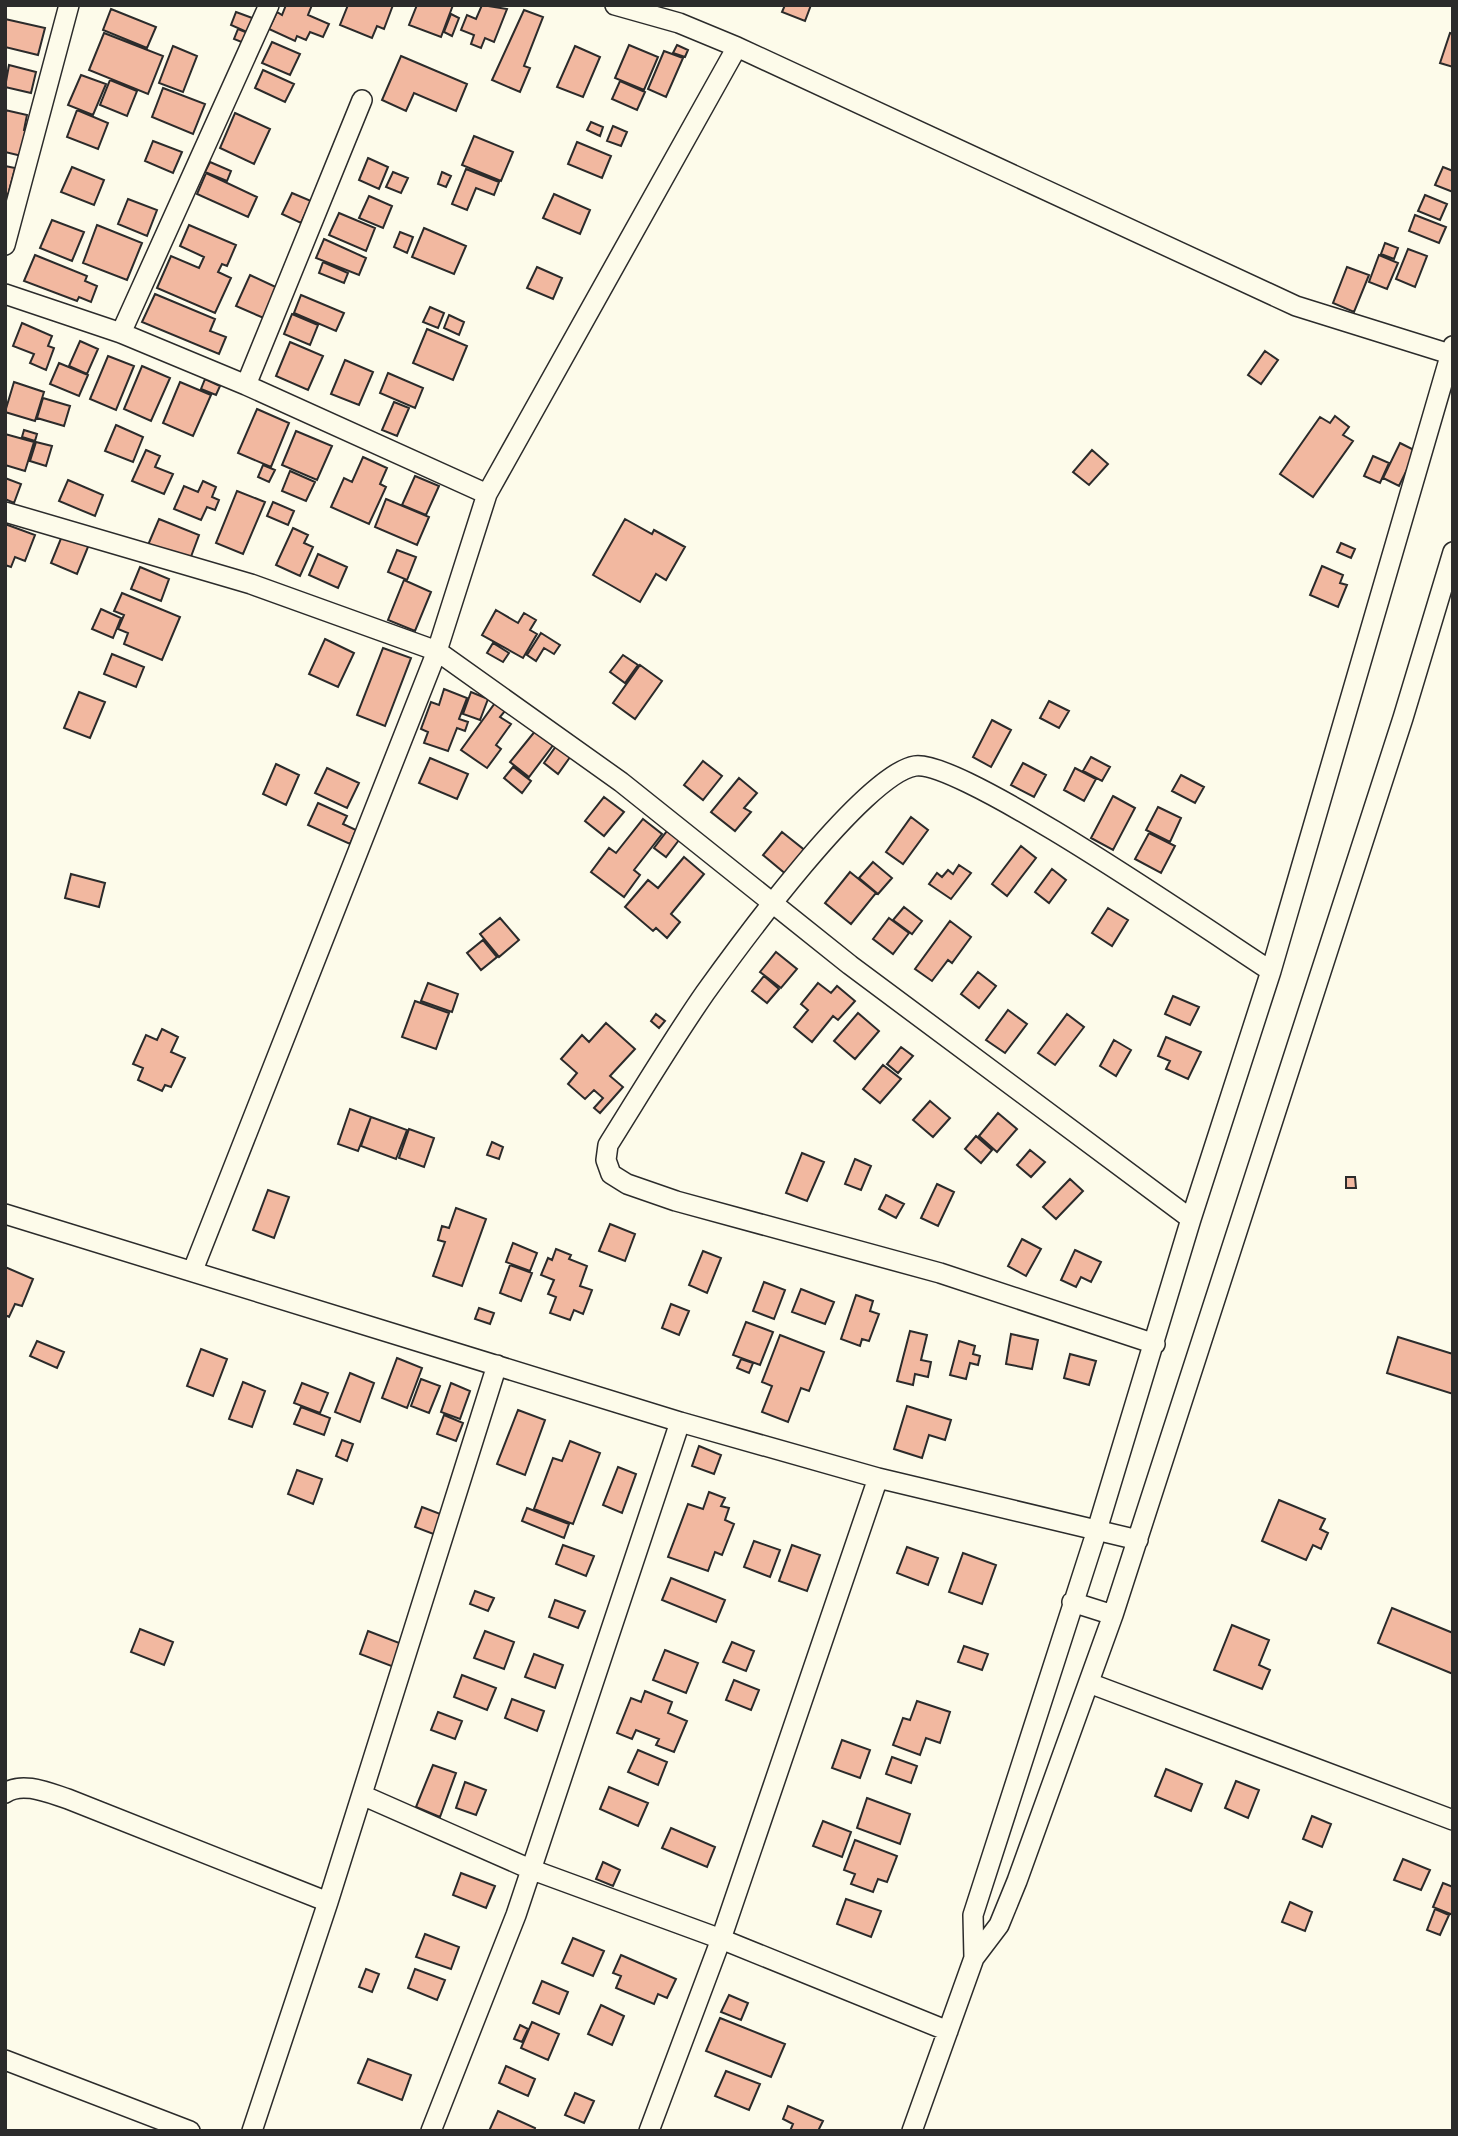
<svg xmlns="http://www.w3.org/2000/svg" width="1458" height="2136" font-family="Barlow,sans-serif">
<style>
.building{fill:#f2b8a0;stroke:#2b2b2b;stroke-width:2}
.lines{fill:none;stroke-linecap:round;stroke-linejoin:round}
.street-casing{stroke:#2b2b2b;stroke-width:22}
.street{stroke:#fdfbea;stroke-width:19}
</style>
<rect width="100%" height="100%" fill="#fdfbea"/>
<!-- building -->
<path class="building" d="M286,5h26l-4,10 21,9 -6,13 -13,-5 -4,8 -9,-4 -2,5 -26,-12 8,-17 5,3z
M348,5h45l-9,24 -7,-3 -5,12 -32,-13z
M417,5h36l-12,32 -32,-12z
M482,5l25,4 -13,33 -9,-4 -4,10 -10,-4 3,-9 -13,-5 6,-15 9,4z
M785,5h26l-6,16 -23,-9z
M111,9l45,18 -9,21 -44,-18z
M524,10l19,7 -19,49 6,2 -10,24 -28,-12z
M236,12l19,7 -6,14 -18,-8z
M451,14l8,4 -7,18 -8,-4z
M5,19l40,9 -7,27 -33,-8z
M238,29l10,4 -4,10 -10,-4z
M104,33l59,23 -15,38 -59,-24z
M1450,33l3,1v33l-13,-4z
M272,42l28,12 -10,21 -28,-12z
M629,45l29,12 -14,33 -29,-12z
M677,45l11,5 -3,7 -12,-4z
M173,46l24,10 -14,36 -24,-9z
M575,46l25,11 -17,40 -26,-10z
M664,51l19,7 -17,39 -18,-8z
M401,56l66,28 -11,27 -42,-18 -8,18 -24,-11z
M9,65l27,7 -5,21 -26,-6z
M263,70l31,14 -9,18 -30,-14z
M81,75l25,9 -13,31 -25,-10z
M110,80l27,11 -10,25 -27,-11z
M620,81l25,11 -8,18 -25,-11z
M163,88l42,16 -12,30 -41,-17z
M5,110l22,5 -3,15 8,3 -6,24 -21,-5z
M77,110l31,13 -10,26 -31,-12z
M235,113l35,16 -16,35 -34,-16z
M591,122l12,5 -3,9 -13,-6z
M613,126l14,6 -6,14 -14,-5z
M474,136l39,16 -12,29 -39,-16z
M153,141l29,11 -9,21 -28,-12z
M577,142l34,14 -9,22 -34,-14z
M368,158l20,9 -9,22 -20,-9z
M210,162l21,9 -4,10 -22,-9z
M5,166l10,2 -7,27 -3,-1z
M72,167l32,13 -10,25 -33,-13z
M1443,167l10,4v21l-18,-7z
M466,169l33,13 -5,13 -18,-7 -9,22 -15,-6z
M393,172l15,6 -7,15 -15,-6z
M442,172l9,4 -5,11 -8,-3z
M206,173l51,24 -9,20 -51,-23z
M292,193l19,8 -10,22 -19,-9z
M554,194l36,16 -10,24 -37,-16z
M1425,195l22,9 -7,16 -22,-9z
M369,196l23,10 -9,22 -24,-10z
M128,199l29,11 -10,26 -29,-12z
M339,213l36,15 -9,23 -37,-16z
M1415,215l31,12 -7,16 -30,-12z
M52,220l32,12 -12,29 -32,-13z
M97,225l45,18 -15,37 -44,-17z
M189,225l47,20 -9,21 -5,-2 -4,8 13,6 -16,35 -58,-25 14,-32 28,12 5,-11 -24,-11z
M424,228l42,18 -12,28 -42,-17z
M400,232l13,5 -6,16 -13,-6z
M324,239l42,19 -7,17 -43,-17z
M1385,243l13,5 -4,11 -13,-5z
M1408,249l19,7 -12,31 -19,-8z
M35,255l52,21 -2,5 12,5 -6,16 -12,-5 -2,4 -53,-20z
M1379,255l19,8 -11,26 -18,-7z
M323,262l25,11 -4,10 -25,-10z
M537,267l25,11 -9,21 -26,-11z
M1347,267l22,8 -15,37 -21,-9z
M250,275l30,14 -14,30 -30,-13z
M155,294l60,25 -5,12 16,6 -7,17 -77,-32z
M301,295l43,18 -8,18 -42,-18z
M430,307l14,6 -6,15 -15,-6z
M292,314l26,11 -8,20 -26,-11z
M449,315l15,7 -5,13 -15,-7z
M22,323l30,13 -4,10 6,2 -8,22 -16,-7 4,-9 -21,-8z
M427,329l40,17 -14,34 -40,-17z
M80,341l18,8 -11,25 -18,-8z
M290,342l33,14 -15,34 -32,-14z
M1265,351l13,9 -17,24 -13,-9z
M108,356l26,10 -18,44 -26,-11z
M345,360l28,12 -14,33 -28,-11z
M59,363l29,12 -9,21 -29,-12z
M142,366l28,12 -19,43 -27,-12z
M388,373l35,15 -8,20 -35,-15z
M205,379l15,7 -4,9 -15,-6z
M14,382l30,10 -9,29 -30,-9z
M180,382l31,13 -18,41 -30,-13z
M43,398l27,8 -6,20 -27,-8z
M394,402l15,6 -12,28 -15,-6z
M257,409l32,14 -18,44 -33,-14z
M1335,416l14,11 -6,8 10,6 -40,56 -33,-23 40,-57 10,6z
M116,425l27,12 -10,25 -28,-11z
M24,430l13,4 -2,7 -13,-4z
M296,431l36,15 -15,34 -35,-15z
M5,434l29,8 -9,29 -20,-6z
M36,442l16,4 -6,20 -16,-5z
M1400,443l16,8 -17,35 -16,-8z
M146,450l14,6 -5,11 18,7 -9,20 -32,-13z
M1092,450l16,14 -19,21 -16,-13z
M1373,456l16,7 -9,20 -16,-7z
M363,457l24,11 -7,16 6,3 -17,37 -38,-17 13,-29 8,4z
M263,465l12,5 -6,12 -11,-5z
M290,471l25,11 -9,19 -24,-10z
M415,476l24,10 -13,29 -24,-10z
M5,478l16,6 -7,19 -9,-4z
M68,480l35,15 -8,21 -36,-15z
M203,481l13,6 -4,10 7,3 -4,10 -8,-3 -6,13 -27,-11 10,-23 14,6z
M237,491l28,11 -22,52 -27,-11z
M386,499l43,18 -12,28 -42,-18z
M273,502l21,9 -6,14 -21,-9z
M159,519l40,16 -10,27 -41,-17z
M625,519l27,15 2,-4 31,17 -19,33 -10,-6 -16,28 -47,-27z
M5,524l30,11 -10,26 -10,-4 -4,10 -6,-2z
M293,528l15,7 -4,8 9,4 -13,29 -24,-11z
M64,531l26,11 -13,32 -26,-11z
M1341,543l14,6 -4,9 -14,-6z
M397,550l19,7 -9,23 -19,-8z
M318,554l29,13 -9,21 -29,-13z
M1322,566l21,9 -3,8 7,2 -9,22 -28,-12z
M140,567l29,12 -8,22 -30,-12z
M404,580l27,12 -16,39 -27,-11z
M122,593l58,24 -18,43 -38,-16 4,-11 -10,-4 6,-14 -10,-4z
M101,609l20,9 -8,20 -21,-9z
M496,610l22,13 6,-10 12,7 -6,10 7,4 -14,24 -41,-23z
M541,633l19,12 -6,9 -10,-6 -8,13 -9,-6z
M325,639l29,14 -16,34 -29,-13z
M493,643l16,10 -6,9 -16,-9z
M383,648l28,10 -26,68 -28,-11z
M112,654l32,13 -8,20 -32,-13z
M623,655l15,10 -13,18 -15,-11z
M640,665l22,16 -27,38 -22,-16z
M444,689l23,9 -8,21 9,3 -3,9 -8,-3 -9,23 -24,-8 4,-11 -7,-3 10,-27 8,3z
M79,692l26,10 -15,36 -26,-10z
M471,692l17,7 -8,21 -17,-6z
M1049,701l20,10 -10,17 -19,-10z
M495,703l10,8 -5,6 11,7 -15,21 5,4 -14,19 -26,-18z
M992,720l19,10 -20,37 -18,-10z
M536,730l18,14 -25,33 -19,-15z
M559,742l14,11 -15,21 -14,-11z
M1091,757l19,10 -8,14 -19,-10z
M430,758l38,16 -11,25 -38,-16z
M703,761l19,15 -19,24 -19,-15z
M1023,763l23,12 -12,22 -23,-12z
M276,764l23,11 -13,30 -23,-11z
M513,767l18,14 -9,12 -18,-15z
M327,768l32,15 -12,25 -32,-15z
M1075,768l21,11 -12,22 -20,-11z
M1181,775l23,12 -9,16 -23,-12z
M739,778l18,15 -13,15 7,4 -16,19 -24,-19z
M1113,796l22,12 -22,42 -22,-12z
M604,797l20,15 -20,24 -19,-15z
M318,803l29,13 -4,8 13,6 -6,14 -42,-19z
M1158,807l23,11 -11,24 -24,-12z
M911,817l17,13 -25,34 -17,-12z
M643,819l19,15 -28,36 6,5 -16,22 -33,-25 18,-24 7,5z
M667,831l12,9 -13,17 -12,-9z
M782,832l25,20 -20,23 -24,-20z
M1149,833l26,13 -14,27 -26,-14z
M1021,846l15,12 -29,38 -15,-12z
M684,857l20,17 -33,40 9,8 -13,16 -11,-10 -3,3 -28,-24 23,-27 10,8z
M873,862l19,16 -14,16 -19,-16z
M959,865l12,8 -20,26 -22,-15 8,-11 5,4 6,-7 5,4z
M1052,869l14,11 -17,23 -14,-11z
M850,872l26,21 -25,31 -26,-21z
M71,874l34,9 -6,24 -34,-9z
M904,907l18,14 -10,13 -19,-14z
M1108,908l20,12 -16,26 -20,-13z
M500,918l19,22 -20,17 -19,-23z
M889,918l20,15 -16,21 -20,-15z
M950,921l21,16 -19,26 -4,-3 -16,21 -17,-12z
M483,940l14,17 -16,13 -14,-17z
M776,952l21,17 -16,19 -21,-16z
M978,972l18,14 -17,22 -18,-14z
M764,976l15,13 -12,14 -15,-12z
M428,983l30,11 -6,18 -31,-11z
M818,983l13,10 6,-7 18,15 -17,19 -5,-4 -21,26 -18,-15 14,-17 -7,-6z
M1173,996l26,11 -9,18 -25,-11z
M415,1001l34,12 -13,36 -34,-12z
M1008,1010l19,14 -22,29 -19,-13z
M858,1013l21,18 -24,28 -21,-18z
M656,1014l9,7 -6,7 -8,-7z
M1067,1014l17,13 -29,38 -17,-12z
M606,1023l29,26 -25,27 13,11 -23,26 -6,-5 9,-10 -9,-8 -9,9 -17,-15 9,-11 -16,-14 21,-24 7,7z
M162,1029l16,8 -7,15 14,6 -14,29 -6,-2 -3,6 -24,-11 5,-12 -10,-4 13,-29 11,5z
M1166,1037l35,15 -13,27 -22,-10 4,-8 -12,-5z
M1114,1040l17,10 -15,26 -16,-10z
M901,1047l12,9 -15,17 -11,-9z
M883,1065l18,14 -21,24 -17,-14z
M930,1101l20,17 -17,19 -20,-17z
M350,1109l21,8 -13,34 -20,-7z
M998,1113l19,16 -20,23 -18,-16z
M371,1117l36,13 -11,29 -35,-13z
M409,1129l25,9 -10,29 -25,-9z
M976,1136l16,14 -11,13 -16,-14z
M492,1142l11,5 -4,12 -12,-4z
M1030,1150l15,12 -14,15 -14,-12z
M802,1153l22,9 -17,39 -21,-8z
M855,1159l16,7 -10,24 -16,-6z
M1346,1177h9l1,11h-10z
M1070,1179l13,12 -27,28 -13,-12z
M937,1184l17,8 -16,34 -17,-8z
M268,1190l21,7 -15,41 -21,-8z
M886,1195l18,9 -8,14 -17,-9z
M456,1208l30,11 -24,67 -29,-10 12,-34 -7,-2 4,-14 7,2z
M610,1224l25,10 -10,27 -26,-10z
M1022,1239l19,10 -15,27 -18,-10z
M513,1243l24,10 -7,18 -24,-9z
M556,1249l15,6 -2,4 18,7 -7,20 12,4 -9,24 -9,-4 -4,10 -20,-7 6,-16 -8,-3 6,-14 -13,-5 7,-17 4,2z
M1075,1250l26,12 -10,20 -10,-5 -5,10 -15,-7z
M703,1251l18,7 -14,35 -18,-8z
M510,1265l22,8 -11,28 -21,-8z
M5,1267l28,12 -11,27 -7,-2 -6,13 -4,-2z
M764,1282l21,8 -11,29 -21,-8z
M801,1289l33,13 -9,22 -33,-12z
M856,1295l17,6 -3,10 9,3 -10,27 -7,-2 -2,7 -19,-7z
M671,1304l18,7 -10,24 -17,-7z
M479,1308l15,5 -4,11 -15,-5z
M746,1322l27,10 -13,33 -27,-10z
M910,1331l17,4 -6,25 10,2 -3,15 -13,-3 -2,11 -16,-4z
M1011,1334l27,6 -6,29 -26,-5z
M780,1335l44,17 -15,39 -8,-3 -13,34 -26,-10 10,-26 -10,-4z
M1398,1337l55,17v40l-66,-21z
M37,1341l27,11 -7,16 -27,-12z
M959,1341l16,5 -2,8 7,2 -2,9 -8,-2 -4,16 -16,-4z
M201,1349l26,10 -14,37 -26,-10z
M1070,1354l26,7 -7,24 -25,-7z
M397,1358l25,10 -15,40 -25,-10z
M741,1359l12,4 -4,10 -12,-5z
M350,1373l24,10 -14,39 -25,-10z
M421,1379l19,7 -11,27 -18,-7z
M243,1382l22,9 -13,36 -23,-8z
M302,1383l26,10 -8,20 -26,-10z
M451,1383l19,8 -10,28 -19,-7z
M907,1406l44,14 -6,20 -16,-5 -7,23 -28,-9z
M301,1407l29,11 -6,17 -30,-11z
M518,1410l27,10 -20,55 -28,-11z
M444,1415l19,8 -7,18 -19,-7z
M342,1440l11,4 -6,17 -11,-5z
M570,1441l30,12 -27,71 -39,-15 19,-51 9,3z
M699,1446l22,9 -7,19 -22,-8z
M618,1467l18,7 -14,39 -19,-8z
M297,1470l25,9 -9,25 -25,-10z
M709,1492l16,6 -4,8 8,2 -4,12 9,4 -12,31 -7,-3 -7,19 -40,-14 20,-53 15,5z
M1279,1500l46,19 -5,10 8,4 -7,16 -8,-4 -7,15 -44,-19z
M422,1507l21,8 -7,20 -21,-8z
M527,1508l42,16 -5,14 -42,-17z
M754,1541l26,9 -10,27 -26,-10z
M563,1545l31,11 -8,20 -30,-12z
M792,1545l28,10 -13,36 -28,-10z
M907,1547l31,11 -10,27 -31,-12z
M963,1553l33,12 -14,39 -33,-12z
M671,1578l54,22 -9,22 -54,-22z
M475,1591l19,7 -6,13 -18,-7z
M555,1600l30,11 -7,17 -29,-11z
M1392,1608l61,25v41l-75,-31z
M1232,1625l37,15 -10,25 11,5 -8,19 -48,-19z
M140,1629l33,13 -9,23 -33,-13z
M368,1631l34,13 -8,23 -34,-13z
M485,1631l29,11 -10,27 -30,-11z
M732,1642l22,9 -8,20 -23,-9z
M964,1646l24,8 -6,16 -24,-8z
M665,1650l33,13 -12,30 -33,-13z
M534,1654l29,11 -8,23 -30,-11z
M462,1675l34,13 -9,22 -33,-13z
M734,1680l25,10 -8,20 -25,-10z
M645,1691l27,11 -4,11 19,8 -13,31 -18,-7 3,-6 -23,-9 -4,9 -15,-6 14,-35 10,4z
M512,1699l32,12 -7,20 -32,-13z
M917,1701l33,11 -10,31 -14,-5 -6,17 -27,-10 10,-27 7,2z
M438,1712l24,9 -7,18 -24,-9z
M842,1740l28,10 -10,28 -28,-10z
M638,1750l29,12 -9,23 -30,-13z
M892,1757l25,9 -6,17 -25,-9z
M433,1765l23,8 -16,44 -24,-10z
M1166,1769l36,15 -11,27 -36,-15z
M1236,1781l23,9 -11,28 -23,-10z
M465,1782l21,8 -10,25 -20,-7z
M609,1787l39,16 -10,23 -38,-17z
M867,1798l43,16 -10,30 -43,-16z
M1312,1816l19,8 -9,23 -19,-8z
M823,1821l28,11 -9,25 -29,-11z
M671,1828l44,19 -8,20 -45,-19z
M855,1840l42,16 -10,26 -9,-3 -5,13 -22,-8 4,-10 -11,-4z
M1403,1859l27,11 -9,20 -27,-10z
M603,1862l17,8 -7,16 -17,-7z
M461,1873l34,13 -9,22 -33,-13z
M1443,1883l10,4v28l-20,-8z
M846,1899l35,12 -10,26 -34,-13z
M1290,1902l22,10 -7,19 -23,-9z
M1435,1909l14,6 -9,20 -13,-5z
M425,1934l34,13 -8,22 -35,-12z
M573,1938l31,13 -11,25 -31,-13z
M621,1955l55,24 -9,19 -9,-4 -4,10 -38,-16 5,-12 -8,-3z
M366,1969l13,5 -7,18 -13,-5z
M415,1969l30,11 -8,20 -29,-12z
M542,1981l26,11 -9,22 -26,-11z
M729,1995l19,8 -7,17 -20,-8z
M601,2005l23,11 -12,29 -24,-11z
M720,2018l65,26 -14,33 -65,-26z
M532,2022l27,12 -11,26 -27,-12z
M520,2025l8,4 -6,13 -8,-3z
M368,2059l43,16 -9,25 -44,-17z
M506,2066l29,13 -7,17 -29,-13z
M726,2071l34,13 -11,26 -34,-14z
M575,2093l19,8 -10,22 -19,-8z
M788,2106l35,15 -5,10h-28l3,-7 -10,-5z
M498,2111l37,17 -1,3h-45z"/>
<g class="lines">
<defs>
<path id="street" d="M615,5l64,18 58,24 559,259 157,49
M5,245l64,-240
M5,294l116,39 125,52 241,109
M121,333l148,-328
M246,385l116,-285
M5,512l246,72 186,67 184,131 229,183 341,254
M5,1214l675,208 198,56 260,62
M193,1270l244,-619 50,-157 250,-447
M1155,1344l-215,-71 -264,-72 -49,-17 -16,-10 -5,-14 2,-15c32,-51 63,-103 97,-152 33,-46 159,-219 210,-227 45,-8 303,171 356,205
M878,1478l-157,461 227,92
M1072,1602l41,13
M1089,1683l364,137
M5,1793c18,-12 44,0 63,6l260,103
M362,1795l168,74 191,70 -72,192
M974,1958l-1,-43 124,-385 94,-311 80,-248 182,-625
M5,2060l185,71
M252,2131l76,-229 169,-537
M431,2131l85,-216 164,-493
M912,2131l62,-173 25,-33 18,-44 96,-266 290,-897 50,-166"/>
</defs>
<!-- street casing -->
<use href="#street" class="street-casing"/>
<!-- street -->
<use href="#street" class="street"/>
</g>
<!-- border -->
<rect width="1458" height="2136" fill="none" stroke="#2b2b2b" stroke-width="14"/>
</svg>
